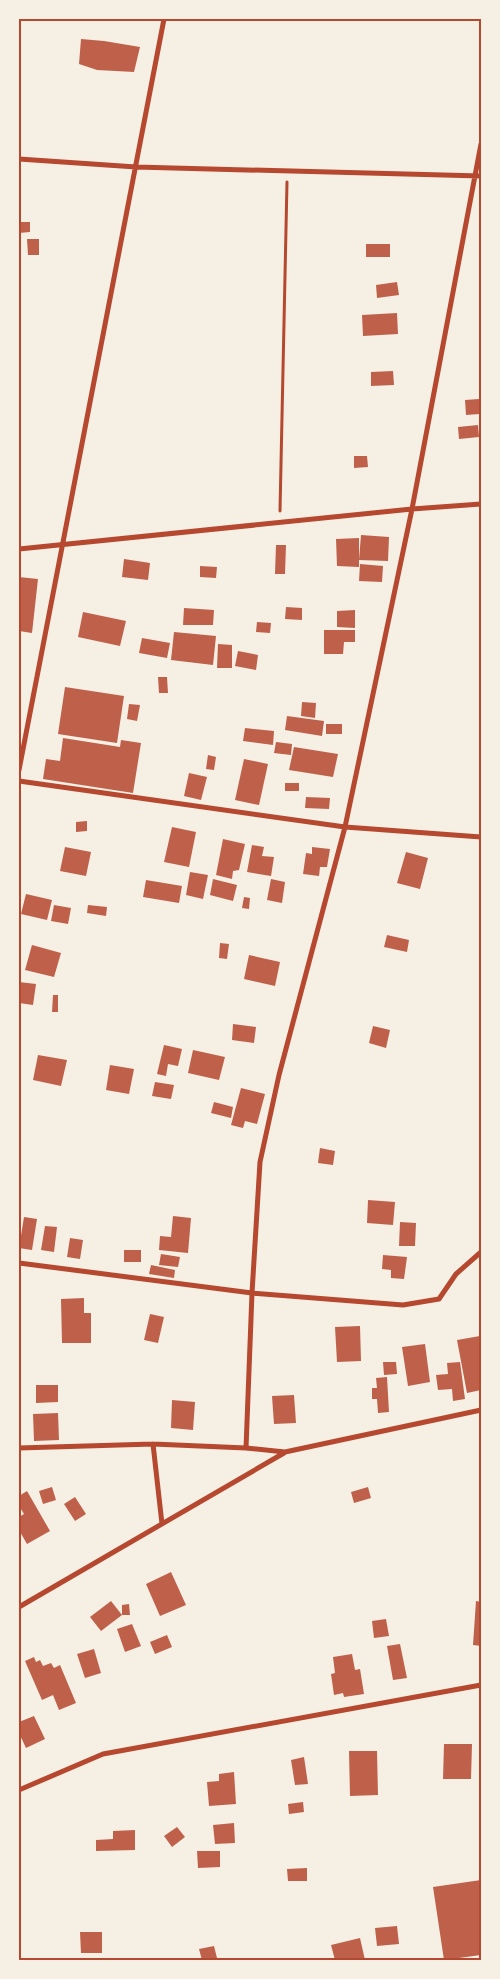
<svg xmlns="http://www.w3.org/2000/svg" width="500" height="1979" font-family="Raleway,sans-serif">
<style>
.building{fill:#bf614a}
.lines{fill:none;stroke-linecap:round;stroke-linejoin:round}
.path{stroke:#b5482f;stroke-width:3}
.minor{stroke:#b5482f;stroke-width:5}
.neatline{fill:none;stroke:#b5482f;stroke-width:2}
</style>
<rect width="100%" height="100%" fill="#f6efe4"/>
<!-- building -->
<path class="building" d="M81,39l23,2 36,6 -6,25 -37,-2 -18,-6z
M19,222h11v10l-11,1z
M27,239h12v16h-11z
M366,244h24v13h-24z
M397,282l2,13 -22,3 -1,-13z
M397,313l1,21 -35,2 -1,-21z
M393,371l1,14 -23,1v-14z
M479,399l1,15 -14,1 -1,-15z
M478,425l1,12 -20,2 -1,-12z
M354,456h13l1,11 -14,1z
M361,535l28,2 -1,24 -29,-1z
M359,538v29l-22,-1 -1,-27z
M276,545h10l-1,29h-10z
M124,559l26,4 -2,17 -26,-3z
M360,564l23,2 -1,16 -23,-1z
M200,566l17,1 -1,11 -16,-1z
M19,577l19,2 -6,54 -13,-2z
M286,607l16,1v12l-17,-1z
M184,608l30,2 -1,15h-30z
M355,610v18l-18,-1v-16z
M83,612l43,9 -6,25 -42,-9z
M257,622l14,1 -1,10 -14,-1z
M324,630h31v12h-11l-1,12h-19z
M174,632l42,4 -3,29 -42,-5z
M142,638l28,5 -3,15 -28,-5z
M218,644l14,1v23h-15z
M238,651l20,4 -2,15 -21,-4z
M158,677h9l1,16h-9z
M65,687l59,9 -7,47 -59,-9z
M302,702l14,1 -1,15 -14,-2z
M129,704l11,1 -3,16 -10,-2z
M287,716l37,5 -2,15 -37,-6z
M326,724h16v10h-16z
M245,728l29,3 -1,14 -30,-4z
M63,738l57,9 1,-7 20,3 -8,50 -90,-14 3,-20 14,2z
M276,742l16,2 -1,11 -17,-2z
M294,747l44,7 -5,23 -44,-7z
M208,755l8,2 -2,13 -8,-1z
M244,759l24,5 -9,41 -24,-5z
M189,773l18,4 -6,23 -17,-4z
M285,783h14v8h-14z
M306,797l24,1 -1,11 -24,-1z
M87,821v10l-11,1v-10z
M172,827l24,5 -7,35 -25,-5z
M223,839l22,5 -6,26 -6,1 -1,8 -16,-4z
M252,845l12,2 -2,9 12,1 -3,19 -24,-4z
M65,847l26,5 -5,24 -26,-5z
M312,847l18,2 -3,18h-7l-1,9 -16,-2 3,-21 6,1z
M406,852l22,6 -8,31 -23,-6z
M190,872l18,3 -5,24 -17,-4z
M213,879l24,6 -4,16 -23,-6z
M271,879l14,3 -3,21 -15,-3z
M146,880l36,6 -3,17 -36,-6z
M26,894l26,6 -5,20 -26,-6z
M244,897l6,1 -1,11 -7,-1z
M54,905l17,3 -3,16 -17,-3z
M88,905l19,2 -1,9 -19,-3z
M387,935l22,5 -2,12 -23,-5z
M220,943l9,1 -2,15 -8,-1z
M32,945l29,8 -7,24 -29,-7z
M249,955l31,7 -5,24 -31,-7z
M19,982l17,2 -3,21 -14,-2z
M53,995h5v17h-6z
M233,1024l23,3 -2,16 -22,-3z
M373,1026l17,4 -4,18 -17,-5z
M164,1045l18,4 -4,17 -10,-2 -2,12 -9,-2z
M193,1050l32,7 -6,23 -31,-7z
M38,1055l29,5 -6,26 -28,-6z
M110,1065l24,4 -5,25 -23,-4z
M155,1082l19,3 -3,14 -19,-3z
M241,1088l24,6 -8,30 -12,-3 -2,7 -12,-3z
M214,1102l19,5 -2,11 -20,-5z
M320,1148l15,3 -2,14 -15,-2z
M368,1200l27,2 -2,23 -26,-2z
M173,1216l18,2 -3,35 -29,-3 1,-14 11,1z
M24,1217l13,2 -5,31 -13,-2z
M400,1222l16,1 -1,23h-16z
M45,1226l12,1 -3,25 -13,-2z
M70,1238l13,2 -3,19 -13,-2z
M124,1250h17v12h-17z
M161,1254l19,3 -2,10 -19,-2z
M383,1255l24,2 -3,22 -13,-1v-8l-9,-1z
M151,1265l24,5 -1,8 -25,-4z
M84,1298v15h7v30h-29l-1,-44z
M150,1314l14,3 -6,26 -14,-3z
M360,1326l1,35 -24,1 -2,-35z
M480,1336l1,54 -14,3 -10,-53z
M425,1344l5,38 -22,4 -6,-39z
M383,1362h13l1,12 -13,1z
M460,1362l5,37 -12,2 -1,-12 -14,1 -2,-15 12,-1 -1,-11z
M387,1377l2,35 -11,1 -1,-14h-5v-11h5l-1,-10z
M36,1385h22v17l-22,1z
M294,1395l2,28 -22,1 -2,-28z
M172,1400l23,2 -2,28 -22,-2z
M58,1413l1,27 -25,1 -1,-27z
M52,1487l4,13 -13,4 -4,-13z
M368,1487l3,11 -17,5 -3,-11z
M27,1491l23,40 -23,13 -8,-14v-13l5,-3 -5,-8v-10z
M75,1497l11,17 -11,7 -11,-17z
M171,1572l15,33 -26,11 -14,-32z
M111,1601l11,14 -21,16 -11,-14z
M476,1601l5,1v44l-8,-1z
M129,1604l1,11h-8v-10z
M386,1619l3,17 -15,2 -2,-17z
M132,1624l9,22 -16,6 -8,-23z
M167,1635l5,12 -17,7 -5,-12z
M400,1644l7,34 -14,2 -6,-34z
M94,1649l7,24 -16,5 -8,-24z
M352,1654l3,16 5,-1 4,25 -20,3 -1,-4 -9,2 -3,-21 4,-1 -2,-16z
M34,1657l2,5 4,-2 3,6 8,-3 3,5 6,-3 16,38 -17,7 -6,-15 -11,5 -17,-39z
M34,1716l11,23 -19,9 -7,-15v-11z
M444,1744h28l-1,35h-28z
M349,1751h28l1,44 -28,1z
M304,1757l4,27 -13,1 -4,-25z
M234,1772l2,32 -27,2 -2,-24 12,-1v-7z
M303,1802l1,10 -15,2 -1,-10z
M234,1823l1,20 -20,1 -2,-19z
M177,1827l8,10 -13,10 -8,-11z
M135,1830v20l-39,1v-11l17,-1v-8z
M197,1851h23v16l-22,1z
M307,1868v13h-19l-1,-12z
M481,1880v75l-37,5 -11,-73z
M397,1926l2,18 -22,2 -2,-18z
M80,1932h22v21h-21z
M360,1938l5,22h-30l-4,-15z
M214,1946l3,12 -15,2 -3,-11z"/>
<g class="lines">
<!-- path -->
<path class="path" d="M280,511l7,-329"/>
<!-- minor -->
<path class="minor" d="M19,159l117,8 345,9
M19,549l393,-40 69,-5
M19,770l145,-751
M19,781l326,46 136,10
M19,1263l233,30 151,12 36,-6 17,-25 25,-22
M153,1444l9,80
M19,1448l134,-4 93,4 39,4 196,-42
M246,1448l6,-155 8,-131 19,-87 66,-248 67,-318 69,-365
M19,1607l265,-154
M19,1790l84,-36 378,-69"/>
</g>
<!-- border -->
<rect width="500" height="1979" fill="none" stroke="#f6efe4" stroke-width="40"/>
<rect x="20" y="20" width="460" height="1939" class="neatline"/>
</svg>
